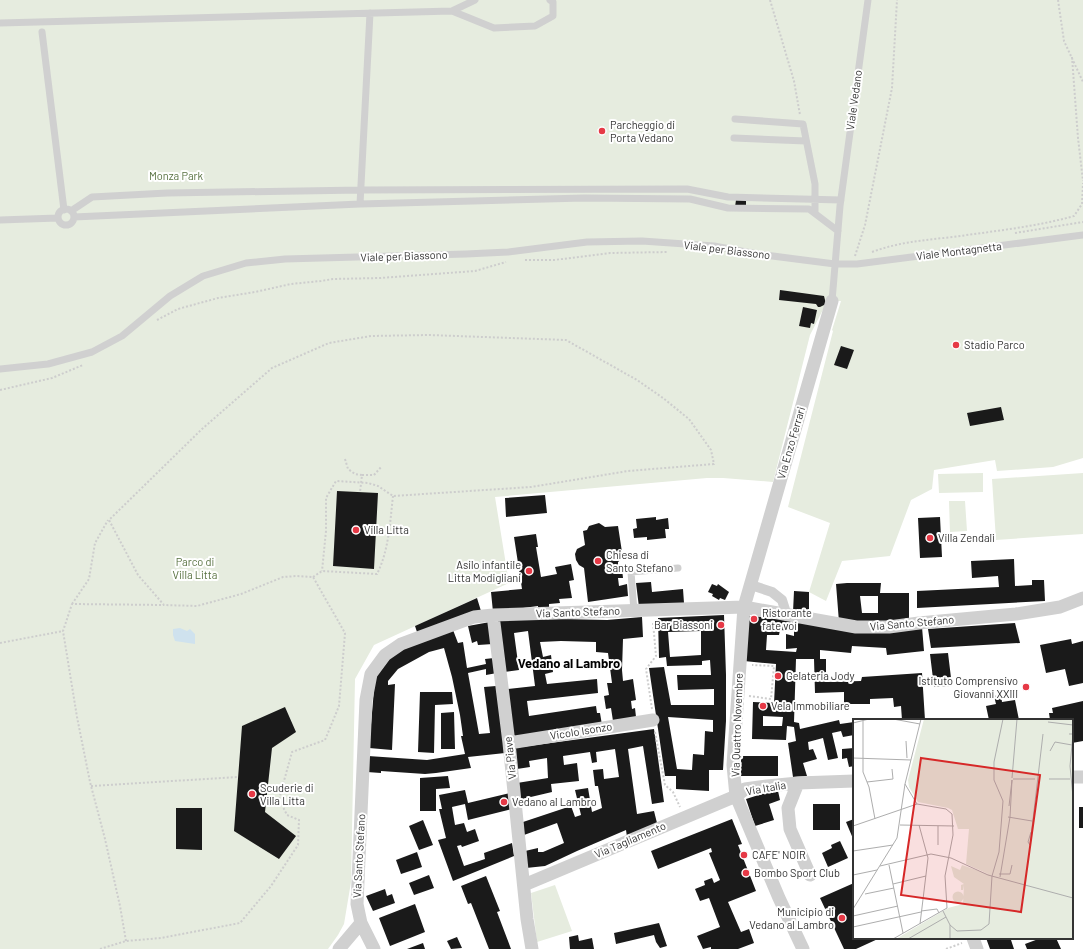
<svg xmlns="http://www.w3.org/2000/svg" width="1083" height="949" font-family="Barlow,sans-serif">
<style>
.green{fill:#e6ecdf}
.water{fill:#cfe2ee}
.building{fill:#1a1a1a;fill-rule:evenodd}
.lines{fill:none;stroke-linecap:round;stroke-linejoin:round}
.path{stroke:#cdcdcd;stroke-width:2;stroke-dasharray:2 2;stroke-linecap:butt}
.service{stroke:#d0d0d0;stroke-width:7}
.pedestrian{stroke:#d0d0d0;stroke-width:10}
.minor{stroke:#d0d0d0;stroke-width:13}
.poi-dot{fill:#e63946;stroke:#fff;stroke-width:1.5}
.labels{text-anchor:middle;stroke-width:4;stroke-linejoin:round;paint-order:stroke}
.street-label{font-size:11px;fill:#333;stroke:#fff}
.poi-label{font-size:11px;fill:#333;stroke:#fff;text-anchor:start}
.park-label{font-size:11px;fill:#56703f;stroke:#fff}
.quarter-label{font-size:13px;font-weight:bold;fill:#000;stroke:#fff}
.inset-road{fill:none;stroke:#adadad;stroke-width:1}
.view{fill:#d62828;fill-opacity:0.15;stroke:#d62828;stroke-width:2}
.inset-edge{fill:none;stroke:#333;stroke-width:2}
</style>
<rect width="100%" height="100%" fill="#fff"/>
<!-- green -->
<path class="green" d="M0,0h1083v458l-30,9 -56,4 -2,-11 -61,10 -2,19 -21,11 -21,56 -48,5 -16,40 -17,-9 21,-69 -42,-16 45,-176 -1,-1 9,-29h-9l-4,-1 -18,35 -37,147 -50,-4h-16l-212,19 14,86 -135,62 -19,34 -4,203 -7,42 -6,11 -10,14h-328z
M983,473v19l-44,1 -1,-19z
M1083,473v61l-87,6 -4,-61z
M949,501h16l2,30 -17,1z
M555,885l17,46 -35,11 -6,-49z"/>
<!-- water -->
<path class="water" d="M180,628l7,3 3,-2 5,5v10l-20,-3 -2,-6v-6z"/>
<!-- building -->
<path class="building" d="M736,200h10v7h-11z
M780,290l44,6 2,8 -6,3h-2l-2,-3 -37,-4z
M803,307l14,3 -3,14 -3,-1 -1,5 -11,-2z
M841,346l13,4 -7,19 -13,-4z
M1001,407l3,13 -34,6 -3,-13z
M337,491l41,2 -4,76 -41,-3z
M545,495l2,18 -41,4 -1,-19z
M656,517v3l12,-2 1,11h-4l1,9 -19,2v-3l-13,1 -1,-9 4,-1 -1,-9z
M940,517l2,40 -22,1 -2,-40z
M599,523l6,4 13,-1 4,26v7l-4,3v7h4l1,9h-5l1,8 8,-2 1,12 -40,6 -4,-34 -5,-3 -3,-5 -1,-6 2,-5 8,-4 -2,-14 4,-1 2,-4z
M536,534l2,13h-2l5,30 16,-3 -2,-7 16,-3 3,16 -5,1 3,17 -13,1 1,4 -11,1v4l-11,1v-3l-45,6 -2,-20 31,-3 -8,-52z
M1014,559l1,27 17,-1v-5h12l1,21 -128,7v-17l82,-4 -1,-11 -26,2 -1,-17z
M651,582l1,10 31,-3 1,14 -45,4 -3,-24z
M847,583h34l-1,10h29v25l-4,4h-66l-3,-38zM860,596h18v17h-16z
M712,584l5,2 1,-2 11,8 -4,8 -5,-2 -1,2 -7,-4 1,-2 -5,-2z
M794,591l15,1v22l-16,-2z
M477,598l4,13 -63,24 -3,-9z
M724,615l2,60v46l-3,49h-14v21l-33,-2v-13h-11l-16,-108 15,-1 7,38h43v-16l-36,1 -1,-15h34l-1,-15 -8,1v4l-35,1 -1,-9 -7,1 -1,-40zM701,631v24l-31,2 -2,-25zM668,717l45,3v12l-8,-1 -1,24 -11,-1 -1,16 -15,-1z
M748,616l174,11 2,24 -37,4 -1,-7 -34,-2 -1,7 -31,-3v9h6v23l35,-1 1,-4 60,-4 3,47h-23l-1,-14 -7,1 -1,-9 -23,1v5h-26v-12l-29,1 -1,-34h-18l-2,63 5,1 1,6 39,-9 1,4 14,-2v13l-11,2 -2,-6 -9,2 6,25 -10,2 -5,-22 -15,4 1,8 4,-1 4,10 -14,4 4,13 -14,1 -5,-34 8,-2 -2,-14 -7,-1 -1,14 -34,-1 1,-37 21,1 2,-39 -32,-3zM780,630l14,1v5l-8,-2v15l11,-1 -1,4 -30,-2 1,-15h12zM763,716l20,1 -1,9h-19z
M642,617l1,20 -20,2 -1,31 1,11 10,-2 3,21 -5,1 1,8 3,-1 1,9 -23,4 -2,-13 -5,1 -2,-13 5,-1 -2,-12h5l-4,-30 -12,-1v-10l-35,-1 -21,1 3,15 8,-2 2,17 -8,2 2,10 50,-5 1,14 -71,8 2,15 67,-10 1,7h3l2,12 -86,12 -5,-5 -4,-43 28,-3 -7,-55 -14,2 5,37 -15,2 -6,-52 63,-1 46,1z
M490,622l3,22 -15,1 -1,-4 -5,2 -4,-17z
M1015,623l5,20 -89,5 -3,-19z
M453,630l5,13 5,-1 4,26 19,-4 -1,-5 9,-1 3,15 -11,2v-6l-18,4 11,61 11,-1 -6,-46 12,-1 9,67 -37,4 3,11 -35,5 -11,1 -44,-3v2l-14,-1 1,-16 59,4 38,-6 -4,-18h2l-3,-21 -8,-38 -8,-29 -15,4 -31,17 -10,12v4l7,-1 -3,66 -23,-2 6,-70 16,-21 13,-8z
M1071,639l1,5 11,-3v42l-14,3 -4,-17 -19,4 -6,-28z
M948,653l4,33 -18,1 -4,-33z
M420,692h32l1,12 -18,1 -1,48 -16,-1z
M1001,695l1,7 13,-2 4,20h-30l-3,-14 10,-2 -2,-8z
M1083,701v40l-11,2v-23h-22l-1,-7h4l-1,-5z
M285,707l11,25 -24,16 -7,64 31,24 -17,23 -45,-28 8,-105z
M454,712l1,37h-14v-36z
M654,729l10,73 -12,2 -9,-58 -15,3 9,65 17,-3 3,12 -30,14 -1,-7 -49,21 -32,15 -19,2 -1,-17 13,-3v4h5l21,-9 -7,-20 -33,12 -1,-13 48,-16 4,11 6,-2 -6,-25 13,-2 4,24 10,-4 -4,-22h-3l-2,-16 10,-1 1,10 15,-2 -4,-28 -19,3 1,10 -5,1 -2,-11 -27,4 1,9 13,-2 2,18 -28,3 1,8 -34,8 -1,-17 31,-5 -1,-20 -18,3 1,6 -13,2 -3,-21z
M854,748v18l-5,1 -2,-9 -5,1v-10z
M741,756h37v20h-37z
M448,776l2,12 -14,1v22h-16v-33z
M465,790l3,13 42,-10 2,16 -44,11 -3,-16 -13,3 3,18 9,-2 3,9 8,-3 4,12 -17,6 -1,-2 -4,1 7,20 21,-7 -1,-6 28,-10 2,13 -61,25 -15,-41 8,-2 -7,-29h3l-3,-14z
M778,791l2,9 -11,4 5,16 -19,6 -9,-27 19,-6z
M813,804h27v26h-27z
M1079,807h4v21h-4z
M176,808h26v42l-26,-1z
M732,819l10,25 -4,1 18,46 -28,11 13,30 8,-3 5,14 -16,6h-27v-2l-8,2 -6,-13 23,-9 -11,-29 -9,3 -5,-12 10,-4 -1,-4 8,-3 2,5 6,-3 -11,-27 3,-1 -1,-4 -53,21 -7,-18z
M854,819v22l-8,-19z
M423,820l10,25 -14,5 -10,-24z
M840,841l8,17 -20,9 -6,-14 10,-5 -1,-3z
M417,852l5,15 -21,7 -5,-14z
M429,875l5,13 -20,7 -5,-12z
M486,876l14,35 -3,1 14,37h-22l-18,-46 -3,1 -7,-18z
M854,883v55h26l-24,11h-12l-24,-51z
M385,889l2,7 5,-2 3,9 -22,8 -7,-15z
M415,904l10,28 -35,14 -11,-28z
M659,923l8,23 -7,2 -4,-6 -2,-7 -38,9 -2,-11z
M578,935l1,6 13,-3 2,11h-24l-1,-12z
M457,937l5,11 -11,1 -4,-8z
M986,938l6,1 26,-1 -7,2 3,9h-24z
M1041,938h15l5,11h-34l-2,-5z
M423,943l2,6h-18z"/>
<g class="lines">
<!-- path -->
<path class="path" d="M770,0l24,81 6,34
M1058,0l6,41 19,41
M1072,57l6,81 5,43
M1015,233l68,-11
M872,252c27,-10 53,-12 81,-15 41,-6 82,-10 121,-21l8,-12 1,-21
M855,256l10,-31 27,-137 5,-88
M525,260h29l56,-7 58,-1
M157,320l21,-11 40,-11 37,-6 36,-8 30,-3 12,-2 47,-1 95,-7 31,-9
M0,390l52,-12 31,-13
M345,459l3,10 7,5 7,1 -2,17
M362,475h12l8,-9
M313,577l9,-6 55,3c12,-24 13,-52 16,-78
M72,604l17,-25 6,-36 13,-23
M0,643l63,-12
M749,696l22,3 3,-33 -22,-1
M652,709l-6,-40 10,-13 -3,-34
M655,732l10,53 8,7 7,15
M91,786l147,-9
M126,941l-6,-35 -15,-67 -15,-57 -13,-65 -14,-86 9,-27 92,1
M100,949l26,-8 35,-3 79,-15 31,-37 27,-41 1,-25 -12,-5 -8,-16 13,-47 33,-12 14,-34 6,-73 -32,-56 -16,-1 -14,1 -42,17 -44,12 -33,-1 -26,-30 -29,-55 93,-91 70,-61 57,-25 42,-7 58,-1 137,5 71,40 26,18 26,21 22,31 3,14 -86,7 -97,16 -138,9 -15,-10 -10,-3 -32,-2 -10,17v33l-4,40
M946,949l16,-6"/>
<!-- service -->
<path class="service" d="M452,11l42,17 41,-2 18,-10v-14l-3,-2
M0,23l452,-12 23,-11
M42,32l22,178
M735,119l68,5 12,60v28
M734,138l72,3
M360,204l10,-191
M58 217a8 8 0 1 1 16 0a8 8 0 1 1-16 0Z
M71,211l21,-14 75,-4 194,-3 326,-1 41,8 113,3
M74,217l286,-13 224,-6 106,1 38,9 81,1 29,22
M0,220l58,-2
M832,301l8,-95 28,-206
M0,369l48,-5 44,-12 30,-16 48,-40 33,-20 43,-13 39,-4 181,-5 42,-2 79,-10 55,-1 72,5 43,8 78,10h22l226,-29
M634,611l-3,-39 47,-4"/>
<!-- pedestrian -->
<path class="pedestrian" d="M751,585l21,7 10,8 5,16"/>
<!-- minor -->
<path class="minor" d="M493,615l16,128 18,176 5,30
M509,743l144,-23
M1072,777h11
M798,783l-10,25 2,21 20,46
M524,885l212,-89 9,-7 22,-3 31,-3 56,-2
M973,938l4,11
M339,949l22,-26
M374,949l-13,-26 -4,-19 9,-204 5,-26 14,-19 16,-11 73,-27 19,-2 251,-8 112,20h33l30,-4 97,-9 44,-7 23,-9
M803,949l-24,-51 -43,-102 -3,-31 11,-158 88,-306"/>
</g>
<!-- markers -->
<g class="poi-dot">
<circle cx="602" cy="131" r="4"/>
<circle cx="956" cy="345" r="4"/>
<circle cx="356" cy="530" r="4"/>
<circle cx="930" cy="538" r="4"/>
<circle cx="598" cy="561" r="4"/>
<circle cx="529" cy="571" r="4"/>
<circle cx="754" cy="619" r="4"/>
<circle cx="721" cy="625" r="4"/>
<circle cx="778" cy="676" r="4"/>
<circle cx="1026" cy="687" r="4"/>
<circle cx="763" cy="706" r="4"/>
<circle cx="252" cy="794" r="4"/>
<circle cx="504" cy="802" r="4"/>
<circle cx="744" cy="855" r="4"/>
<circle cx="746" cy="873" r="4"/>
<circle cx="842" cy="918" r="4"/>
</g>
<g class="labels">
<!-- street labels -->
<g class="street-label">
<text transform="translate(854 100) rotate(-82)" y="4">Viale Vedano</text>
<text transform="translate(727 250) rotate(7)" y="4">Viale per Biassono</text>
<text transform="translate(959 251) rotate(-7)" y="4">Viale Montagnetta</text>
<text transform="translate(404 256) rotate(-2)" y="4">Viale per Biassono</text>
<text transform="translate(791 443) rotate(-74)" y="4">Via Enzo Ferrari</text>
<text transform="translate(578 612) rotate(-2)" y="4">Via Santo Stefano</text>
<text transform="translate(912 623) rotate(-5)" y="4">Via Santo Stefano</text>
<text transform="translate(737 725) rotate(-88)" y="4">Via Quattro Novembre</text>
<text transform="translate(581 731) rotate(-9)" y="4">Vicolo Isonzo</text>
<text transform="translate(510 758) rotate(-96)" y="4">Via Piave</text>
<text transform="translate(766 788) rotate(-10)" y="4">Via Italia</text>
<text transform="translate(630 840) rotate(-23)" y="4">Via Tagliamento</text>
<text transform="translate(359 856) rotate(-87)" y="4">Via Santo Stefano</text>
</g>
<!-- poi labels -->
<g class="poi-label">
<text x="610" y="129">Parcheggio di<tspan x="610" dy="13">Porta Vedano</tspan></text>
<text x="964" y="349">Stadio Parco</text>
<text x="364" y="534">Villa Litta</text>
<text x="938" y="542">Villa Zendali</text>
<text x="606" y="559">Chiesa di<tspan x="606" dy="13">Santo Stefano</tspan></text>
<text x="521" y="569" text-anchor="end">Asilo infantile<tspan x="521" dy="13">Litta Modigliani</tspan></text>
<text x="762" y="617">Ristorante<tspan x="762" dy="13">fate voi</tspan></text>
<text x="713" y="629" text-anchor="end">Bar Biassoni</text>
<text x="786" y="680">Gelateria Jody</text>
<text x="1018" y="685" text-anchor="end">Istituto Comprensivo<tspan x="1018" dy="13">Giovanni XXIII</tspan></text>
<text x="771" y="710">Vela Immobiliare</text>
<text x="260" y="792">Scuderie di<tspan x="260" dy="13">Villa Litta</tspan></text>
<text x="512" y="806">Vedano al Lambro</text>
<text x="752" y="859">CAFE' NOIR</text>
<text x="754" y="877">Bombo Sport Club</text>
<text x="834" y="916" text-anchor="end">Municipio di<tspan x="834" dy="13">Vedano al Lambro</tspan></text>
</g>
<!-- park labels -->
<g class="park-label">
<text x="176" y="180">Monza Park</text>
<text x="195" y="566">Parco di<tspan x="195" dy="13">Villa Litta</tspan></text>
</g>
<!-- quarter labels -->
<g class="quarter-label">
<text x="569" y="668">Vedano al Lambro</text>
</g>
</g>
<!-- overview -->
<g transform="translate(853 719)">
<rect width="220" height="220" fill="#fff"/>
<path d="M71,0h149v220h-177l52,-31 15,-4 1,-19 -1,5h-2v-5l3,-1 -10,-7 -3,-11 9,4 2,-5 26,9 -22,-10 3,-35h-11l-6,-19 -4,-2 -30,-6 -9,-15 -1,-7zM99.5 178a5.5 5.5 0 1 1 11 0a5.5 5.5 0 1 1-11 0Z" fill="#e6ecdf"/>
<path class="inset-road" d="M10,0v53l6,15 6,32M40,0l27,5M195,3l25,3M0,4l16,-4M216,15h4l-3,32 3,31M53,22l1,17M197,32l5,-9 17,3M0,39l58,2M159,59l5,-59M160,60h22M196,60h21M14,63l26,-3 -1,-10M52,65l12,20M156,87l3,-26M155,98l24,4M47,106l54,1M66,106l9,33 -8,66M0,107l64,-22 29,5 6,5 1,21 -8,41 2,32 -54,31M85,107v19M178,113l-3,10 2,3 13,-111M0,132l40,-6M36,146l14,68M27,147l51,-12 20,4 37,17 85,23M146,155h11l2,-9M0,156l24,-5M147,158l10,-60 2,-37M40,165l33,-8M12,175l29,-6M0,190l44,-71 8,-54 16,-65M68,192l16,-2 2,4M90,192l7,14 7,6 24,-1 8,-6 3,-48 7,-24 4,-51 -9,-21v-18l9,-43M0,197l45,-10M97,206v14M0,208l68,-15M55,220l38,-22"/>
<path class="view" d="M68,39l119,17 -19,137 -120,-17z"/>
<rect width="220" height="220" class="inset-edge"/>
</g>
</svg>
